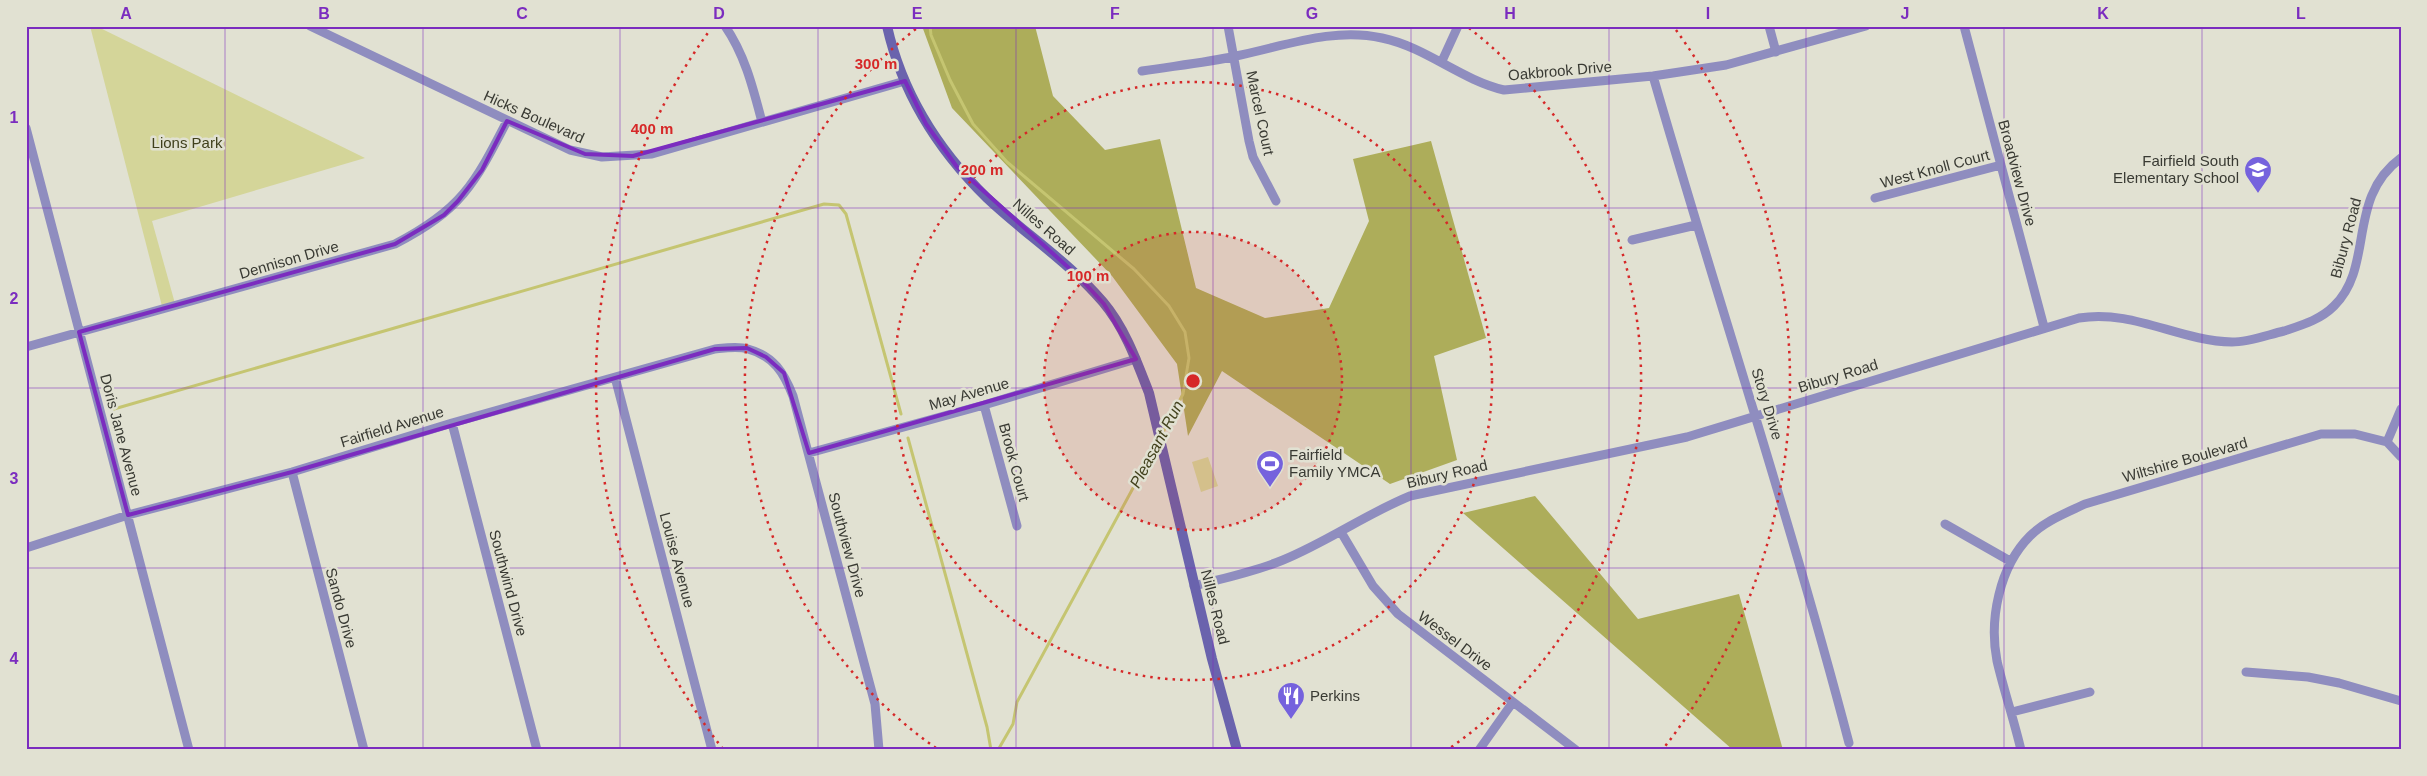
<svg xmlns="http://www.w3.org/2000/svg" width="2427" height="776" font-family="Helvetica,sans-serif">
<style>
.green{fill:#d4d599}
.forest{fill:#adad5a}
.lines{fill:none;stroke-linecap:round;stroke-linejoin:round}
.stream{stroke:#c5c571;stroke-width:3}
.street{stroke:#8f8dbf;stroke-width:9}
.secondary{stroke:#6a63ad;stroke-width:10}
.marked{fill:none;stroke:#7b2cbf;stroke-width:4;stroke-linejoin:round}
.grid{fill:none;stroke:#7b2cbf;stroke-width:1;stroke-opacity:0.55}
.ring{fill:none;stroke:#d62828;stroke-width:2.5;stroke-dasharray:2.5 5}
.labels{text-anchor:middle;stroke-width:5;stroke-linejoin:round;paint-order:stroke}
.street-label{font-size:15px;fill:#393a33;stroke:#e1e1d2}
.park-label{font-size:15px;fill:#40401c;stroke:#e1e1d2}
.poi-label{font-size:15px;fill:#393a33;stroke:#e1e1d2;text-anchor:start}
.water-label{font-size:16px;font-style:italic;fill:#42421d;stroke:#e1e1d2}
.centre{fill:#d62828;stroke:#e1e1d2;stroke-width:2.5}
.ring-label{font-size:15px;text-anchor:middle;font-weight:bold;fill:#d62828;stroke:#e1e1d2;stroke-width:5;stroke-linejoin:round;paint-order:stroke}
.neatline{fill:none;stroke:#7b2cbf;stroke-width:2}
.grid-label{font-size:16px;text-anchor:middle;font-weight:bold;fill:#7b2cbf}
</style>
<rect width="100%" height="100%" fill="#e1e1d2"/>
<!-- green -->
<path class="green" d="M90,26h6l269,132 -213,63 24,86 -13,3z
M1208,457l10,29 -17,6 -9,-30z"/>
<!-- forest -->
<path class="forest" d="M922,26h113l18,70 52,54 55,-11 36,149 69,30 64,-10 40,-87 -16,-62 78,-18 55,197 -52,18 23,104 -67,24 -168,-113 -34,65 -11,-72 -65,-88 -160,-168z
M1535,496l103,123 101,-25 44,156h-50l-270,-237z"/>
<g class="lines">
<!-- stream -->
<path class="stream" d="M930,26l1,9 19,45 23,44 34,38 127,107 35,37 16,26 4,26 -6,36 -21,40
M114,409l710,-205 15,1 7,9 55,200
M908,438l79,289 4,23
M998,750l15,-26 4,-22 141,-260"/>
<!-- street -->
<path class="street" d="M310,26l260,124 32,7 50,-3 253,-73
M725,26c20,29 28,62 37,96
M1228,26l21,115 4,16 23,44
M1769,26l7,26
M1964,26l80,301
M1442,61l16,-35
M1142,71c31,-5 63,-8 94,-15 49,-10 97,-29 146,-18 44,9 79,42 122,52l149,-14 73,-11 140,-39
M1653,76c64,222 137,442 196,667
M26,128l163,622
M1875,198l126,-33
M1632,240l64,-15
M26,347l369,-103c66,-34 79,-59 112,-123
M615,377l97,373
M984,405l33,121
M452,423l85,327
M2387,442l14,-33
M2387,442l14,15
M809,453l175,-48 152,-46
M292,472l72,278
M1945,524l65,37
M1341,532l32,54 25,28 178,136
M26,548l102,-33 164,-43 160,-49 263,-74c10,-1 23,-3 33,0 26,7 36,24 45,47l82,308 4,46
M1194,586c30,-8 60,-14 89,-26 44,-18 83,-46 127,-64l277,-59 392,-119c54,-9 100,23 153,24 17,0 35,-7 52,-11 18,-6 36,-11 50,-25 41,-40 12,-108 67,-148
M2246,672l62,5 31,6 62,18
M2012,712l78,-20
M1479,750l34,-48
M2021,750c-7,-30 -17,-59 -24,-89 -8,-41 2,-94 33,-125 15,-15 36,-23 55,-32l236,-70h34l32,8"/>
<!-- secondary -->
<path class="secondary" d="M887,26c15,67 52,125 100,172 38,36 82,64 116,104 22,26 34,60 46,91l63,266 25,91"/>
</g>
<!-- marked area -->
<path class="marked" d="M905,81l21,43 31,43 123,111 24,26 32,55 -327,94 -25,-80 -18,-16 -19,-9 -32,1 -423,123 -164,43 -49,-183 316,-88 49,-29 14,-14 24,-31 25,-49 78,33 48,2z"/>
<!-- grid -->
<path class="grid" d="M225,26v724M423,26v724M620,26v724M818,26v724M1016,26v724M1213,26v724M1411,26v724M1609,26v724M1806,26v724M2004,26v724M2202,26v724M26,208h2375M26,388h2375M26,568h2375"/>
<!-- distance rings -->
<circle cx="1193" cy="381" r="149" fill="#d62828" fill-opacity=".12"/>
<g class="ring">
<circle cx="1193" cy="381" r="149"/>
<circle cx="1193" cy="381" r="299"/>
<path d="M936 748A448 448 0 0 1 917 28M1469 28A448 448 0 0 1 1450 748"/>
<path d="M723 749A597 597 0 0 1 710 30M1676 30A597 597 0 0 1 1663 749"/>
</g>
<!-- icons -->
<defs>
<symbol id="school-pin" viewBox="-11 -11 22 30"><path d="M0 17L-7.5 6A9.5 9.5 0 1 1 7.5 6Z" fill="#7562dd" stroke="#e1e1d2"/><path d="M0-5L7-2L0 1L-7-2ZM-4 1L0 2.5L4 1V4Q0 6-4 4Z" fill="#fff"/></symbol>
<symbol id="stadium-pin" viewBox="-11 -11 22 30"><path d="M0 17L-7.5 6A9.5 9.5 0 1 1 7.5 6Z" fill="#7562dd" stroke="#e1e1d2"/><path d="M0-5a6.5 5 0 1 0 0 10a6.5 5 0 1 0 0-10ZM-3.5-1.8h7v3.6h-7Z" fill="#fff"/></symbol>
<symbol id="restaurant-pin" viewBox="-11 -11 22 30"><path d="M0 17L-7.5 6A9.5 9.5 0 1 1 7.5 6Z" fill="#7562dd" stroke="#e1e1d2"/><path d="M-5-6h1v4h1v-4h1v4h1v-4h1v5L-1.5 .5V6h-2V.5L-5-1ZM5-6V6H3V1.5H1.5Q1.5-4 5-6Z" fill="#fff"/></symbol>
</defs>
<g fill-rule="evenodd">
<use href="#school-pin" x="2242" y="154" width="32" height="43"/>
<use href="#stadium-pin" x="1254" y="448" width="32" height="43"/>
<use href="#restaurant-pin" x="1275" y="680" width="32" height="43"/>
</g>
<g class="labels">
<!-- street labels -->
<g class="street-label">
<text transform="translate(1560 71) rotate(-5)" y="5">Oakbrook Drive</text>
<text transform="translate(1260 113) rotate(78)" y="5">Marcel Court</text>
<text transform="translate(534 117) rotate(24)" y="5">Hicks Boulevard</text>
<text transform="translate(1935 169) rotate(-15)" y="5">West Knoll Court</text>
<text transform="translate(2017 173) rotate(75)" y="5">Broadview Drive</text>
<text transform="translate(1044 227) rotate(41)" y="5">Nilles Road</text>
<text transform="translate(2346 238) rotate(-75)" y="5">Bibury Road</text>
<text transform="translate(289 260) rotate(-16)" y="5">Dennison Drive</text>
<text transform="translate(1838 376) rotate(-17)" y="5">Bibury Road</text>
<text transform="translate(969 394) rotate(-16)" y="5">May Avenue</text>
<text transform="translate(1767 404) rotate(73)" y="5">Story Drive</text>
<text transform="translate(392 427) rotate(-17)" y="5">Fairfield Avenue</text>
<text transform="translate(121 435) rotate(75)" y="5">Doris Jane Avenue</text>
<text transform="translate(2185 460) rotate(-16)" y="5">Wiltshire Boulevard</text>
<text transform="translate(1014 462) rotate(75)" y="5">Brook Court</text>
<text transform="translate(1447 474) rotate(-13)" y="5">Bibury Road</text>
<text transform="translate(847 545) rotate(75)" y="5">Southview Drive</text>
<text transform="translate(677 560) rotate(75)" y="5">Louise Avenue</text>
<text transform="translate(508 583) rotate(75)" y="5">Southwind Drive</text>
<text transform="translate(1215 607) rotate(76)" y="5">Nilles Road</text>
<text transform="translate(341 608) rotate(75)" y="5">Sando Drive</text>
<text transform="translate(1455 641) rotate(37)" y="5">Wessel Drive</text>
</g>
<!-- park labels -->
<g class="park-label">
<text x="187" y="148">Lions Park</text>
</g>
<!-- poi labels -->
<g class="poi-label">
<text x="2239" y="166" text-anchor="end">Fairfield South<tspan x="2239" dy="17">Elementary School</tspan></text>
<text x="1289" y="460">Fairfield<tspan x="1289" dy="17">Family YMCA</tspan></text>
<text x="1310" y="701">Perkins</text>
</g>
<!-- water labels -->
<g class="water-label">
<text transform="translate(1156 444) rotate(-62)" y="6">Pleasant Run</text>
</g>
</g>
<circle cx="1193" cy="381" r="8" class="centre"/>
<g class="ring-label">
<text x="876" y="69">300 m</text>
<text x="652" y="134">400 m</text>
<text x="982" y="175">200 m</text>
<text x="1088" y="281">100 m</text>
</g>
<!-- border -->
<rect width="2427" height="776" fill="none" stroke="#e1e1d2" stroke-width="55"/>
<rect x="28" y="28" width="2372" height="720" class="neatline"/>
<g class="grid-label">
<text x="126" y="19">A</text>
<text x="324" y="19">B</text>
<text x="522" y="19">C</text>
<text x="719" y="19">D</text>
<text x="917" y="19">E</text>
<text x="1115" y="19">F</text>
<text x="1312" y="19">G</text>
<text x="1510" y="19">H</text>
<text x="1708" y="19">I</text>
<text x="1905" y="19">J</text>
<text x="2103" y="19">K</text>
<text x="2301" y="19">L</text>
<text x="14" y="123">1</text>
<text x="14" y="304">2</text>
<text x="14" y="484">3</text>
<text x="14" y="664">4</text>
</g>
</svg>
